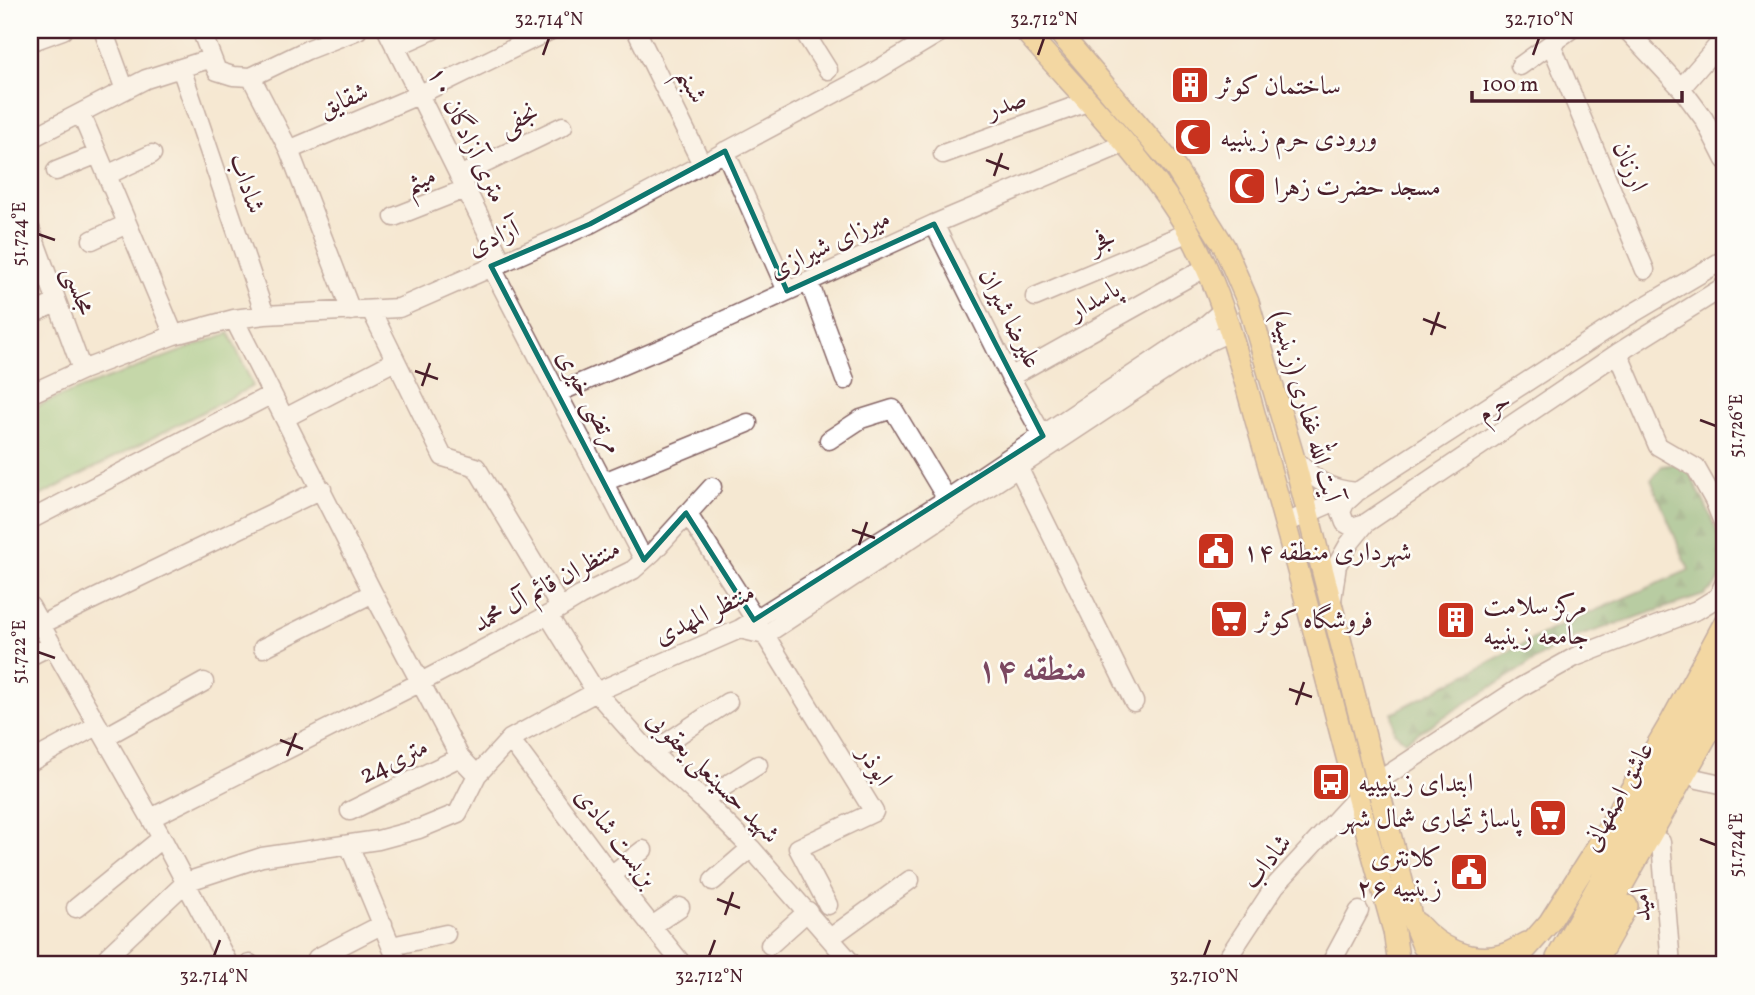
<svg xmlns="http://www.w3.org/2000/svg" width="1755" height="995" font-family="Vollkorn,Amiri,serif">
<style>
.grass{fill:url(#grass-tufts);stroke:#6a7252;stroke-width:2}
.forest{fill:url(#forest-firs);stroke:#5c644a;stroke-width:2}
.park{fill:#89c478;stroke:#6a7252;stroke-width:2}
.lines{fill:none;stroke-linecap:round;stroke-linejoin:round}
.minor-casing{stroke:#866565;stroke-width:21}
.major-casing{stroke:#866565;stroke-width:24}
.minor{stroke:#fff;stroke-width:18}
.major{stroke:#f0c469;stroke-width:21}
.marked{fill:none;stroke:#0f766e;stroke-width:5;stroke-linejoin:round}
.ticks{fill:none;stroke:#4a1f2b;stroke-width:2.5}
.labels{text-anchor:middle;stroke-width:5;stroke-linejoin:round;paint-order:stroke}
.street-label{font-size:26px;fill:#4a1f2b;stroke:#fdfcf7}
.poi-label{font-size:26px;fill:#4a1f2b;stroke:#fdfcf7;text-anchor:start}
.district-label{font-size:33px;font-weight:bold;fill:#7b4861;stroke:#fdfcf7}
.neatline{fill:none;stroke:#4a1f2b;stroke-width:2.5}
.ticks-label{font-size:18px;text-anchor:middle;fill:#4a1f2b}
</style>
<defs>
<pattern id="grass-tufts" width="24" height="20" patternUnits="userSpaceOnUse" patternTransform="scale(1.75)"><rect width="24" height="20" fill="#89c478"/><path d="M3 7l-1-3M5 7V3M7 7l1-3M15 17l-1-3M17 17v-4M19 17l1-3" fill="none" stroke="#729f63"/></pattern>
<pattern id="forest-firs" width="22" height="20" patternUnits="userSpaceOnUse" patternTransform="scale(1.75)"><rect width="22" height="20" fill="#6eaa68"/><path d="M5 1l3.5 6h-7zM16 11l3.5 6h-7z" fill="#5c8a56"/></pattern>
</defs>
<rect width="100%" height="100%" fill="#fdfcf7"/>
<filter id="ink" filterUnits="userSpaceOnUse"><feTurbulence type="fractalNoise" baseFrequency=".0143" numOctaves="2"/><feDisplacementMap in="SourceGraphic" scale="14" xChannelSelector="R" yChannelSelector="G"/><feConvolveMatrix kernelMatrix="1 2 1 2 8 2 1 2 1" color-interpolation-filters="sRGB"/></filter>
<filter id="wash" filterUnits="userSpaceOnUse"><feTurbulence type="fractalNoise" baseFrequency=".00686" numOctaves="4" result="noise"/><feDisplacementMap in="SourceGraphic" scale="28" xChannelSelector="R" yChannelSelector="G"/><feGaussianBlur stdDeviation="1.57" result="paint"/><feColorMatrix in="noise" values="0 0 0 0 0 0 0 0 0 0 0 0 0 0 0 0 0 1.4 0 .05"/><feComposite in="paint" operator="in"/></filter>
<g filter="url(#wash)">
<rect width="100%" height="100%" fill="#f5e8d2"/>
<!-- grass -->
<path class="grass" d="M1309,576h6l99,373 8,16h-18z"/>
<!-- forest -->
<path class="forest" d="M1674,464l14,6c12,26 50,86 29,114 -3,4 -9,7 -13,11l-137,45 -162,101 -11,-9 -2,-19 156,-82 141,-61 -38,-90 11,-14z"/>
<!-- park -->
<path class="park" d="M229,333l24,53 -223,115v-91l21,-10z"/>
</g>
<g filter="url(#ink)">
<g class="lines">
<defs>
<path id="minor" d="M103,30l22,60
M201,30l16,41 16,5 18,1 56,-27 51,-20
M387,30l115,232
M636,30l66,134
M803,30l25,40
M1627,30l54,58 23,31 21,41
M30,42l33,-12
M1551,44l94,226
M395,47l38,-17
M1520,66l50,-36
M181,68l84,247
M251,77l38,73 62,161
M1681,88l44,-51
M85,123l89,212
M30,139l116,-60 66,-21
M289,150l129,-55 133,-65
M725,151l62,140
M943,154l144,-52
M56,171l42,-17
M107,175l45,-21
M459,176l104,-50
M394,217l71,-28
M934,224l76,153 33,59
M30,228l52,142
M92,240l35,-16
M491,266l153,294
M809,282l36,98
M1035,297l154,-65
M371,310l72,147 33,10 84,140
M39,311l18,-9
M234,319l139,274 87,164 17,18
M1618,353l40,93 38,22 18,32 11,27
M1010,377l195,-109
M557,393l120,-51 257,-118 189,-80
M30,394l52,-24 92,-35 60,-16 31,-4 134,-7 191,-84 279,-149 75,-45
M285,418l110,-57
M829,440l32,-21 32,-10 60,100
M1014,459l120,243
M1294,459c22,21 32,30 63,33
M604,482l144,-59
M1355,494l-10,9 -4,9 4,11 7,4 14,-4
M687,513l78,122 109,177 -76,36 30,57
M30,520l242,-126
M1286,523l71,-31 268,-174 100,-59
M1332,600l5,-35 12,-21 17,-21 252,-170 107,-67
M30,606l132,232 67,127
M548,615l48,77 46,52 61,56 48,48 102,117
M40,625l282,-136
M740,629l25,6 443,-293 13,-6h10
M263,648l110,-55
M30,656l22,-11
M105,737l99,-55
M510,739l101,136 72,90
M651,753l77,-51
M30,762l68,-37
M1698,779l27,6
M1377,782l144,-95 54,-30 122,-47 21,-13 7,-15
M703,800l55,-35
M350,811l110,-54
M151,818l270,-136 131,-69 28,-17 53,-26 20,-18 59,-65
M1661,842l10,123
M349,845l50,120
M611,875l32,-25
M713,881l38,-33
M76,908l86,-70
M652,926l28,-19
M830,938l80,-58
M770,945l38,-34
M392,946l54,-12
M317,958l66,-34
M112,965l-4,-9 78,-74 76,-25 116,-17 41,-11 39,-16 19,-38 33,-36 86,-47 144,-63 207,-130 254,-170 21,-18
M247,965l3,-1
M1223,965l52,-79 82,-89
M1330,965l29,-54"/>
<path id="major" d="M1024,30c53,61 124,130 164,200 37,66 54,143 75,215 47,161 85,324 131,486l5,34
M1057,30l119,139 48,77 24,56 46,157 117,457 12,30 15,19
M1418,924c20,23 53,40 84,31 8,-2 17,-8 25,-12
M1557,958l168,-297
M1512,965l37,-42 48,-76 75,-127 53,-98
M1577,965l148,-262
M1594,965l33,-59"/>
</defs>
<!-- minor casing -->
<use href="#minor" class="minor-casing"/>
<!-- major casing -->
<use href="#major" class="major-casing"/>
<!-- minor -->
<use href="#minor" class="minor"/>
<!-- major -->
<use href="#major" class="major"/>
</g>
</g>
<!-- marked area -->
<path d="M0 0H1755V995H0ZM725,151l62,140 147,-67 109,212 -289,184 -68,-107 -42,47 -153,-294 99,-42z" fill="#f5e8d2" fill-opacity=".55" fill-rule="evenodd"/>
<path class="marked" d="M725,151l62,140 147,-67 109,212 -289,184 -68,-107 -42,47 -153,-294 99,-42z"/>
<!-- ticks -->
<path class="ticks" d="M543,55l6,-17M1038,55l6,-17M1533,55l6,-17M986,160l23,9M994,176l8,-23M38,234l17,6M1423,319l23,9M1431,335l8,-23M415,371l23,8M422,386l8,-23M1700,420l16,6M852,530l23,8M859,545l8,-23M38,652l17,6M1289,689l23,8M1296,705l8,-23M280,740l23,9M287,756l9,-23M1700,839l16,6M717,899l23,9M725,915l8,-23M214,956l6,-16M709,956l6,-16M1204,956l6,-16"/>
<!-- icons -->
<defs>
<symbol id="building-square" viewBox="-11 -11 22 22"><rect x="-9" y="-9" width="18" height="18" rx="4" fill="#c8321e" stroke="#fdfcf7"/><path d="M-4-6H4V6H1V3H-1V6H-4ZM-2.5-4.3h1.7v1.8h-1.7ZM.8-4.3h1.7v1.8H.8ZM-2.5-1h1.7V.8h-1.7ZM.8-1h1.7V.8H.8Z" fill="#fff"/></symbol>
<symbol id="mosque-square" viewBox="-11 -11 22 22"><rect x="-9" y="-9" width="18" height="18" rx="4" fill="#c8321e" stroke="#fdfcf7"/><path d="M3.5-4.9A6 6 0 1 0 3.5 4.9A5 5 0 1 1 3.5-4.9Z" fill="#fff"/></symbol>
<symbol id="civic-square" viewBox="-11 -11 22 22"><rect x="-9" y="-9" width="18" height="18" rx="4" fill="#c8321e" stroke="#fdfcf7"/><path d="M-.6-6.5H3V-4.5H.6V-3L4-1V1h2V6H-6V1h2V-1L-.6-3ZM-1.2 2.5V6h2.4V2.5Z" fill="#fff"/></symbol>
<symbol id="supermarket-square" viewBox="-11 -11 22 22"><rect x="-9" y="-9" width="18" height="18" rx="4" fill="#c8321e" stroke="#fdfcf7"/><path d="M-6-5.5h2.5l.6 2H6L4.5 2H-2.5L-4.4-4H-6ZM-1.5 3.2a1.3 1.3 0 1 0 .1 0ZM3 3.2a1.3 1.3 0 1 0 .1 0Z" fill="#fff"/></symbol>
<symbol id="bus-square" viewBox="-11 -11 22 22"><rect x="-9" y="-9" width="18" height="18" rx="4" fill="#c8321e" stroke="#fdfcf7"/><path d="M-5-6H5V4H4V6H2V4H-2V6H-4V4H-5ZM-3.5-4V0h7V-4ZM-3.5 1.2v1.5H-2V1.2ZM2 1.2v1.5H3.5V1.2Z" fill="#fff"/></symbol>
</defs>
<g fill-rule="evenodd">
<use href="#building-square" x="1168" y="63" width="44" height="44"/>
<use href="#mosque-square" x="1171" y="115" width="44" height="44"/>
<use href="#mosque-square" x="1225" y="164" width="44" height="44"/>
<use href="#civic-square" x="1194" y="529" width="44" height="44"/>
<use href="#supermarket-square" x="1207" y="597" width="44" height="44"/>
<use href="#building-square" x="1434" y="598" width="44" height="44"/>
<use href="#bus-square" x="1309" y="760" width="44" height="44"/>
<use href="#supermarket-square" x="1526" y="796" width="44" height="44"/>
<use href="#civic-square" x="1447" y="850" width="44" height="44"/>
</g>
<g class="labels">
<!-- street labels -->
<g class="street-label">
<text transform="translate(693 85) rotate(64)" y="9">شبنم</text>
<text transform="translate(343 99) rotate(-23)" y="9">شقایق</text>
<text transform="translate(1006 103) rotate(-20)" y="9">صدر</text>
<text transform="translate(518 118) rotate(-26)" y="9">نجفی</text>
<text transform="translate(468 134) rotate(64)" y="9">۱۰ متری آزادگان</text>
<text transform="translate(1631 166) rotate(67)" y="9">ارزنان</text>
<text transform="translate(420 179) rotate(-22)" y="9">میثم</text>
<text transform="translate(248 183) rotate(71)" y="9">شاداب</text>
<text transform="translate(493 237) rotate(-24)" y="9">آزادی</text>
<text transform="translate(1102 240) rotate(-23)" y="9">فجر</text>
<text transform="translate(829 243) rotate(-25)" y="9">میرزای شیرازی</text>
<text transform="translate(80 290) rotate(70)" y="9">مجلسی</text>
<text transform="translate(1094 299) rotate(-29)" y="9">پاسدار</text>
<text transform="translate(1011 318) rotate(63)" y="9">علیرضا شیران</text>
<text transform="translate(591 401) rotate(62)" y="9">مرتضی خیری</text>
<text transform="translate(1307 406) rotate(74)" y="9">آیت الله غفاری (زینبیه)</text>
<text transform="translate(1493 406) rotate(-34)" y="9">حرم</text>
<text transform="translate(546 585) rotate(-29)" y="9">منتظران قائم آل محمد</text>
<text transform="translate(704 613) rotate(-26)" y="9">منتظر المهدی</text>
<text transform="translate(393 760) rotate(-26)" y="9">24متری</text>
<text transform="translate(876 765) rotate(58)" y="9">ابوذر</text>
<text transform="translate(714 776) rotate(45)" y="9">شهید حسینعلی یعقوبی</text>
<text transform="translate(1617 796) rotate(-61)" y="9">عاشق اصفهانی</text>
<text transform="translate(617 837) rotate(53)" y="9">بن‌بست شادی</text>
<text transform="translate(1266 861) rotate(-51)" y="9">شاداب</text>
<text transform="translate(1640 905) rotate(-94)" y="9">امید</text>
</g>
<!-- poi labels -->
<g class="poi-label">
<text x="1217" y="94">ساختمان کوثر</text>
<text x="1220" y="146">ورودی حرم زینبیه</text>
<text x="1274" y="195">مسجد حضرت زهرا</text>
<text x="1243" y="560">شهرداری منطقه ۱۴</text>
<text x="1483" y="614">مرکز سلامت<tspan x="1483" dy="30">جامعه زینبیه</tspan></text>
<text x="1256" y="628">فروشگاه کوثر</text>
<text x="1358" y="791">ابتدای زینیبیه</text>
<text x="1521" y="827" text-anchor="end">پاساژ تجاری شمال شهر</text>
<text x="1442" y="866" text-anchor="end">کلانتری<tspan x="1442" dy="30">۲۶ زینبیه</tspan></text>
</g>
<!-- district labels -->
<g class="district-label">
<text x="1032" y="680">منطقه ۱۴</text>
</g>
</g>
<!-- margin -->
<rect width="1755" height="995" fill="none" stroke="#fdfcf7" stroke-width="77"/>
<!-- scale -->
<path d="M1472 91v10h210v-10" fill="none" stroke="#4a1f2b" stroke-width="3.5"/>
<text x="1482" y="91" font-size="21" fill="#4a1f2b" stroke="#fdfcf7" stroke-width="5" paint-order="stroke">100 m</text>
<rect x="38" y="38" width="1678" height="918" class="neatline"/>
<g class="ticks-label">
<text x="549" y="25">32.714°N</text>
<text x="1044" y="25">32.712°N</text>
<text x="1539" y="25">32.710°N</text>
<text transform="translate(19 234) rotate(-90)" y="6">51.724°E</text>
<text transform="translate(1736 426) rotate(-90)" y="6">51.726°E</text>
<text transform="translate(19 652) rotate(-90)" y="6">51.722°E</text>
<text transform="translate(1736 845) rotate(-90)" y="6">51.724°E</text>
<text x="214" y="982">32.714°N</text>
<text x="709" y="982">32.712°N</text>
<text x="1204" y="982">32.710°N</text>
</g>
</svg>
